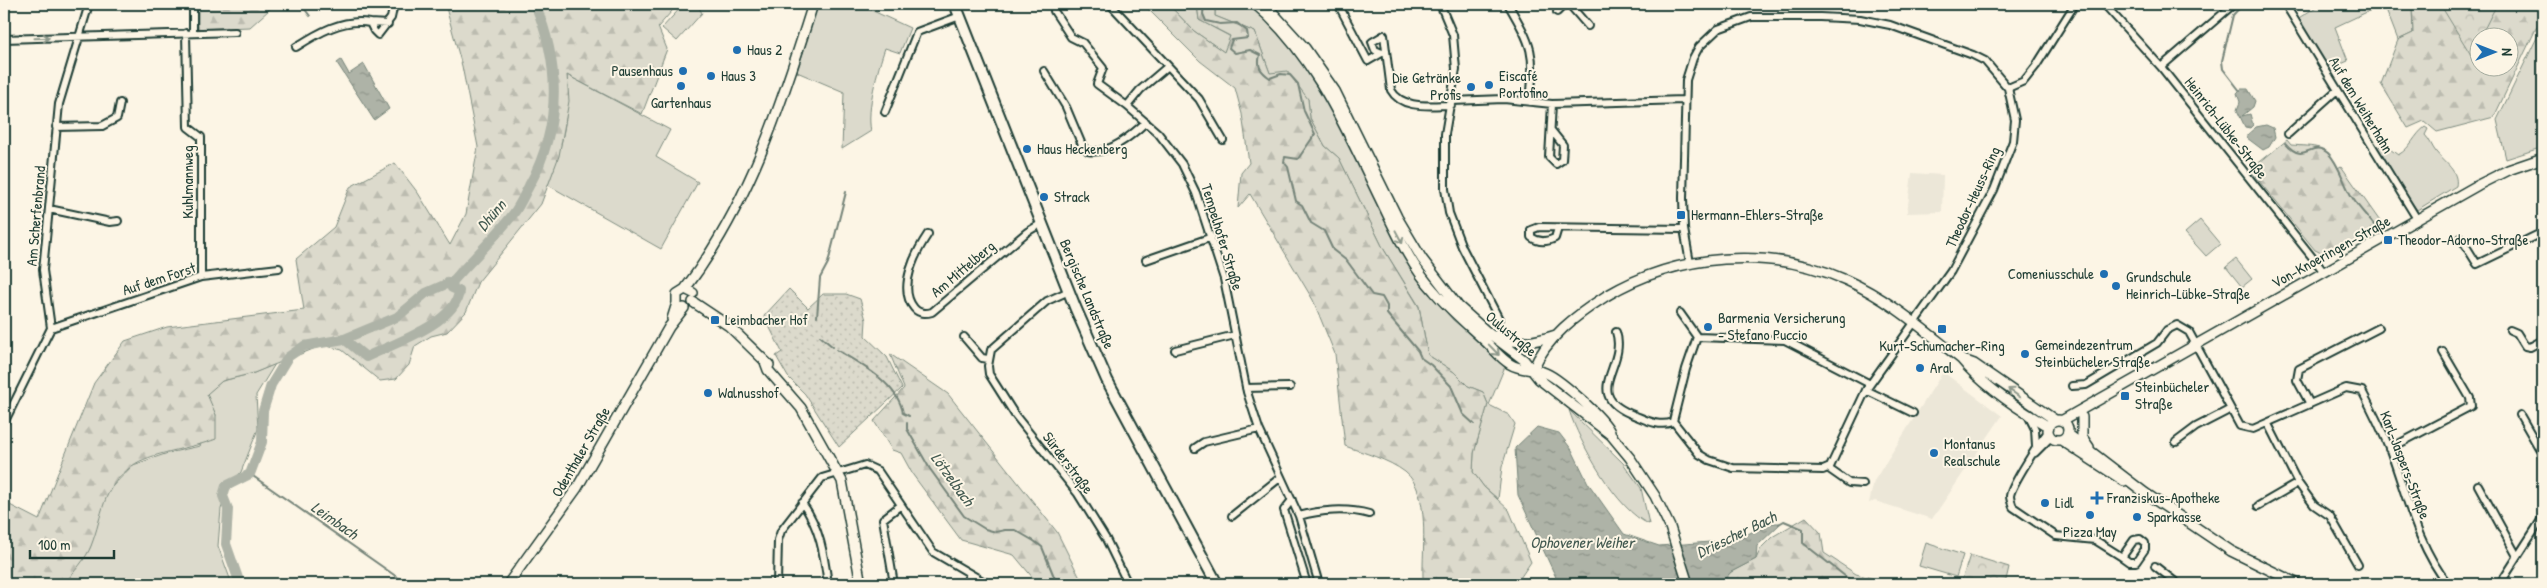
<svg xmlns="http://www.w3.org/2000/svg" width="2547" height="588" font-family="'Patrick Hand',sans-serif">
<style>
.built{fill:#ece7d8}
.grass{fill:#dcdacc;stroke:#7e8c80}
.forest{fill:url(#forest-firs);stroke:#7e8c80;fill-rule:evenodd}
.park{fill:url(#park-crowns);stroke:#7e8c80}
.garden{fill:url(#garden-dots);stroke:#7e8c80}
.water{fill:url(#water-ripples);stroke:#758479}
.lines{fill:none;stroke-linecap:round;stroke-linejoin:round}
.stream{stroke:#758479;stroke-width:2}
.river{stroke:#aeb3a7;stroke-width:10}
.street-casing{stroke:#1f3d34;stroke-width:10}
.secondary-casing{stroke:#1f3d34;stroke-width:12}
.primary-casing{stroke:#1f3d34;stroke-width:14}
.street{stroke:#fcf5e5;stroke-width:6}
.secondary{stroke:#fcf5e5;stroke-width:9}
.primary{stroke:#fcf5e5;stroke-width:10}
.oneway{stroke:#8e998c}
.poi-dot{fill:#1f6fb2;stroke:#fcf5e5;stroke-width:2}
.labels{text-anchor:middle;stroke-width:4;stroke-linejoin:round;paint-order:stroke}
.poi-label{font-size:15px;fill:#1f3d34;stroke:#fcf5e5;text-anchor:start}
.street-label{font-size:15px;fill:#1f3d34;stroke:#fcf5e5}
.water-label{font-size:16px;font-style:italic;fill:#435a51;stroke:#fcf5e5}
</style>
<defs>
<pattern id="forest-firs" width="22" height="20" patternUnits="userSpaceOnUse" patternTransform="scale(1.25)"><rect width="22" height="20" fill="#dcdacc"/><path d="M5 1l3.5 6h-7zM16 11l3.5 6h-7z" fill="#bcbcb0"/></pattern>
<pattern id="park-crowns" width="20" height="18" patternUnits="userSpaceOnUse" patternTransform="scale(1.25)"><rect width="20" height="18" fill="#dcdacc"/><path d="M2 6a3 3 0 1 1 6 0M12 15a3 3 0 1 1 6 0" fill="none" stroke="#bcbcb0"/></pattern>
<pattern id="garden-dots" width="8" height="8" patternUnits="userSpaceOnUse" patternTransform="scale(1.25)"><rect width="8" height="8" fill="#dcdacc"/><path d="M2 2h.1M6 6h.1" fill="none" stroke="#bcbcb0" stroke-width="1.8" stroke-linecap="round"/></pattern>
<pattern id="water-ripples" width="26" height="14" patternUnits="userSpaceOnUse" patternTransform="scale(1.25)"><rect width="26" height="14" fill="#aeb3a7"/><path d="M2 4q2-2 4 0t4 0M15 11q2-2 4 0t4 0" fill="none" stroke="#8d9389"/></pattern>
</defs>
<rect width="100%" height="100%" fill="#fcf5e5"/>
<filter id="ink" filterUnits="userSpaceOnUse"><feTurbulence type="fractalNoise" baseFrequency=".02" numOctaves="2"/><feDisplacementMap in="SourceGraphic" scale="10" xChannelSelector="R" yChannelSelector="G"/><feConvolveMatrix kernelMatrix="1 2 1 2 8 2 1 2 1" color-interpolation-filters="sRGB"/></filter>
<g filter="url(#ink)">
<!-- built -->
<path class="built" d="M1912,173l31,2 -1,37 -35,1z
M1943,372l59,44 -70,103 -57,-18 -6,2 5,-22z"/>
<!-- grass -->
<path class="grass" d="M684,4h13l5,9 -25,28 -15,-13z
M818,4h40l52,24 -10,25 -15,-5c-7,21 -19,61 -14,83l-29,18 2,-57 -47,-20z
M1168,4h29l2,16 32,17 -7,15 -30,-21z
M1215,4h35l40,42 34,49 89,175 14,20 26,30 53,44 -17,41 20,10 6,9 -13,43 -4,32 -14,-12 -11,-15 1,-19 14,-49 -5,-12 -15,-6 -14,-14 -26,-17 -9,-49 -36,-58 -44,-90 -14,-12 -15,-28 -2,-19 -38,-26 -15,-41 -40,-16z
M2321,4h91l1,29 -15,7 -14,-36 -49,23 13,34 -21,9 -30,-51z
M2543,25v122l-37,12 -9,-39z
M567,75l103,55 -14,27 42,25 -37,67 -113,-64c14,-36 22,-72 19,-110z
M2425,127l3,2 -3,6c5,5 7,12 11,17 9,11 23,19 20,34l-39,24 -41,-61 7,-5 15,11c13,-7 16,-20 27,-28z
M2200,220l20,24 -14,12 -21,-23z
M2236,259l16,20 -10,8 -16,-20z
M275,364l-19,31 2,34 -17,43 -11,13 -9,24 -3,37 14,38h-168l26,-36 16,-55 27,-28 35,-12 32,-7 16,-31 -10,-21 16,-13 32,-8z
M1569,410l54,53 18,25 8,36c-32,-13 -70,-82 -80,-114z
M1926,543l37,12 -7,22 -37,-11z"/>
<!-- forest -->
<path class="forest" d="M198,4h72l-1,6 -19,17 -52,2z
M445,4h233l-20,23 9,22 -25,65 -75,-39 2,26 -10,55 -18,48 -63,78 -12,30 -19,20 -16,4 -16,10 -6,19 -13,14 -16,2 -38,-31 -19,-5 -69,28 -32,8 -15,13 9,21v24c-22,9 -68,14 -84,27 -32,24 -28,47 -41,80 -5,13 -18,27 -27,38h-60v-82l35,18 55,-137 31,-42 42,-14 137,-17 -8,-51 38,-32 16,-40 45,-24 23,30 32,52 16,-31 12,-67 -16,-81z
M1143,4h25l26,27 30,21 6,-16 -31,-16 -2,-16h18v12l40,16 15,41 17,-2 21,28 2,19 15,28 14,12 44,90 36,59 9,48 26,17 14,14 15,6 5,12 -14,49 -1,19 11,15 25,23 22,52 -15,22h-84l-9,-6c-1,-30 8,-86 -18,-106 -17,-13 -41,-19 -60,-26l-10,-92 -22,-54 -63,-106 -12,14 3,-35 8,-10 -7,-49 -7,-26 -35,-27z
M2412,4h131v10l-49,103 -57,15 -13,-11 -16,7 -27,-44 17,-44 15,-7zM2480,38h30v30h-30z
M2287,140l4,5c26,2 34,-1 47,23l3,-2 43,61 -56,29 -13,-6 -65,-80z
M890,354l58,40 109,138 26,52h-45l-24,-29 -53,-15 -48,-65 -12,-22 -9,-3 -18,-29 30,-33z
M1806,517l15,16 3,20 32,21 36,10h-172l11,-12 25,-13 5,-11 11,-11z"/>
<!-- park -->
<path class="park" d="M2440,4h57l-26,51z
M1970,555l39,12 -3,13 -13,4 -32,-1z"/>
<!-- garden -->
<path class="garden" d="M789,289l19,19 15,-14h23l14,5 6,21 -1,16 22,21 15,31 -63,59 -34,-53 -17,-17 -12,-21 6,-4 -18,-36z"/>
<!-- water -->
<path class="water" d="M341,60l8,14 15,-10 25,45 -15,11 -37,-57z
M2241,89h7l7,12 -2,6 -11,9 8,-2 3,11 -3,3 -5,-1 -8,-17 3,-8 -3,-9z
M2266,125l7,3 2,9 -6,10 -6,3 -16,-12v-3l9,-8z
M1537,427l22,6 13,17 16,33 36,51 35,12 76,-6 36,-17h10l-24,23 -1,13 -25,13 -11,12h-161l-41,-89 -3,-47z"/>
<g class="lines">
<!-- stream -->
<path class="stream" d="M301,4l9,12
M1204,4l-1,10 3,7 14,3 17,-1 10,8 1,7 -16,2 -3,8 6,5 15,-3 10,5c-3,11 0,16 10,23l11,-4 9,1 8,9 6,27 11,23 -17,25 -13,-2 -1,5 4,5 8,34 6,4 9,18 13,8 9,19 14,11 25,34 10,2 5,9v8l31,37 3,7 10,7 20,21 12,28 11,10
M2240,91l-17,-22 -1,-8 11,-46 10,-11
M2285,143c21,24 25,-5 43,10 11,10 16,32 24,44 7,12 18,22 26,33
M817,317l3,-39 8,-15 18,-71
M820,336l13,11
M837,350c24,14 61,34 66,63l6,3
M907,423v6l23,40 34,47 21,13 11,3 9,-2h10l19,11 8,6 15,37
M250,474l157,110
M1779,524l5,-3 19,8v14l52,41"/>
<!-- river -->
<path class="river" d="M344,339l53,-22 29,-24 27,-12
M240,584l-14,-40 2,-35 -5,-13 3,-10 24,-12 12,-32 1,-31 8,-26 17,-28 16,-11 40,-7 22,18c24,-12 91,-34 93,-66l-7,-3 1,-7c20,-23 43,-44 61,-68 6,-8 10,-18 15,-27 32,-59 32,-120 6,-182"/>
<defs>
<path id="street" d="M193,4v29
M1055,4l-1,7 17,26 12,6 20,25 -6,16 30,22 31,27 24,31 14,29 28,86 23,113 12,37 40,87 20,68
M1110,4l89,95 24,41
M1338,4l30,57 14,-8
M1440,4l13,31 3,34 -11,65v55l4,24 13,34 37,72
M1508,4c25,43 27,48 22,98
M1569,4l19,22
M2104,4l57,63 163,205
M2285,4l132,215
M1557,12l8,-8
M370,23l18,1
M186,33l2,94 13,10v140
M4,39l231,-7
M296,47c22,-14 47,-29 74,-24l4,8 4,4 13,-17 3,-14
M1382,53l-7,-3 -3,-8 12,-7 7,55c11,20 41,15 60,15
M2161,67l73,-63
M1044,71l22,36 16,38 6,6c21,4 43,-15 58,-29
M2008,88l16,-7 12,-15 39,-62
M1452,101l52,-2 48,5 132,-4
M1127,106l13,-16 27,-23
M885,112l32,-80 43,-16
M56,127l46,-1 15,-8 3,-15
M1551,130l12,15 -1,15 -6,4 -7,-7 3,-53
M2288,134l48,-43
M49,209l61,13 8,-1
M1558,228l-3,10c-8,4 -16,5 -24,-1v-7l8,-3 145,2
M928,234c-12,18 -31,54 -14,74 5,6 11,6 18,4l95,-80 15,-9
M2461,238l16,26 66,-32
M1146,260l66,-23
M1690,263l-6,-34 -1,-31 3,-118 7,-22 6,-11 19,-18 33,-12h69l40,2 30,6 83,30 12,6 23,27 7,32 -2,21 -19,49 -43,81 -85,119 -36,77 -7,3 -90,-2 -24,-8 -10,-6 -26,-33 13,-52 11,-32 88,3 85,44
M1069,291l-22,10 -56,49 -3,16 1,8 26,41 63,79 28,45 22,45
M1680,313l17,24
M51,328l150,-51 78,-9
M2510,330l7,3 8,13 5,1 13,-7
M1616,332c12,35 -38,63 20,84 12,5 24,11 37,6
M964,337l18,21 6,1
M1175,350l60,-15
M2072,386l14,-1 71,-42 10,-13 10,-5 12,7 51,94 13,3 93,-41 16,3c10,19 20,39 28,59 17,46 27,95 58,134
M1246,388l44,-1
M1866,390l47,23
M2310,404l-13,-24 2,-11 80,-41
M2028,415l7,14 1,17
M2520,415l23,40
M4,423l47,-95 -8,-58 16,-166 30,-100
M2268,424l30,59 16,22 16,11 28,49
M2048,432c-7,7 -37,54 -38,64 0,4 2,8 3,11l43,29 39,4 27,17 12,-17 6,-1 5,4v6l-9,13h-7l-7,-5
M2176,442l20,-15 33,-17
M1195,448l9,-6 55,-13
M2389,449l82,-43 -1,-8 -27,-46
M2035,453l16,-16
M1829,469l20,14 14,1
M2478,485l39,71
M1292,500l-8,10 23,74
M802,503c18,24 22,52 26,81
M2258,506l40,-23
M1232,516l49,-39
M1299,516c21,-6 48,-8 70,-2
M2155,566l23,18
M777,584l1,-44 3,-9 41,-53 43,-13 13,6 55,81 55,32
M894,584l-11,-65 18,-14
M965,584l5,-10
M2500,584l43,-67"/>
<path id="secondary" d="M1255,4c62,52 94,132 129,203 14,29 28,60 50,84 15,18 34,34 51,50 9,8 15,17 25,23 11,7 22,4 33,8 14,4 61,46 67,60
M1265,4l40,44 30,43 62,126 25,42 36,47 28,25 38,29 15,19 72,56 19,23 25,38 15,31 18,57
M685,289c64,-84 97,-186 128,-285
M693,302l36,24 40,39
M672,319l5,-16v-9l8,-5 8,4
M1497,335c20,11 38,7 59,0
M1963,360l11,4 81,56
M765,362l3,8 33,38 41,73 19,103
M1533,370c12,-32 45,-56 73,-74 72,-43 163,-50 240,-16 43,19 79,51 115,79 23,28 57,50 88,68
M2082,417v20l7,10
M2048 430a10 10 0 1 1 20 0a10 10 0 1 1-20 0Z
M2063,420l415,-235 30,-15 35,-12
M2068,434l77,59 86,58 67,33
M2061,440l63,41
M508,584l69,-96 92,-161 15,-19"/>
<path id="primary" d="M955,4l120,303 32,73 110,204"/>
</defs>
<!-- street casing -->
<use href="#street" class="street-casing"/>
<!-- secondary casing -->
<use href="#secondary" class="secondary-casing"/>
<!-- primary casing -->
<use href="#primary" class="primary-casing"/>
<!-- street -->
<use href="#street" class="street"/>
<!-- secondary -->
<use href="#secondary" class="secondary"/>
<!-- primary -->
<use href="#primary" class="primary"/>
</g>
<!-- one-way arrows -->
<defs><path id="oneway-shaft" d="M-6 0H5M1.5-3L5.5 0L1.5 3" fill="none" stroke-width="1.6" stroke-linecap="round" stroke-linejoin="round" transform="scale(1.25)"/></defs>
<g class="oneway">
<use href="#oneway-shaft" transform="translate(42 38) rotate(-2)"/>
<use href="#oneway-shaft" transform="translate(1399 237) rotate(62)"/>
<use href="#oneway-shaft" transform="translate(1494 350) rotate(46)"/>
<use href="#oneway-shaft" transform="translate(2014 393) rotate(-145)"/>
</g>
</g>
<!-- markers -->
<g class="poi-dot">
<circle cx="737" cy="50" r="5"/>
<circle cx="683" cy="71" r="5"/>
<circle cx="711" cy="76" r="5"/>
<circle cx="1489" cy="85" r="5"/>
<circle cx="681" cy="86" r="5"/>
<circle cx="1471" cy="87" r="5"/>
<circle cx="1027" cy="149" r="5"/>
<circle cx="1044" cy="197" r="5"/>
<rect x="1676" y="210" width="10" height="10" rx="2.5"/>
<rect x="2383" y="235" width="10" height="10" rx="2.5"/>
<circle cx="2104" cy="274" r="5"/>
<circle cx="2116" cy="286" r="5"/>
<rect x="710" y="315" width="10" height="10" rx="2.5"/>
<circle cx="1708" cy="327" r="5"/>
<rect x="1937" y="324" width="10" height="10" rx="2.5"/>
<circle cx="2025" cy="354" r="5"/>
<circle cx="1920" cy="368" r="5"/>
<circle cx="708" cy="393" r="5"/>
<rect x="2120" y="391" width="10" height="10" rx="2.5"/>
<circle cx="1934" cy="453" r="5"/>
<path d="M2094.5 490.5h5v5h5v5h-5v5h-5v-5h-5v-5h5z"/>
<circle cx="2045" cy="503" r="5"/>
<circle cx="2090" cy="515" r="5"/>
<circle cx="2137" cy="517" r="5"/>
</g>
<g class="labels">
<!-- poi labels -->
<g class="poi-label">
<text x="747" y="55">Haus 2</text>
<text x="673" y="76" text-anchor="end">Pausenhaus</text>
<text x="721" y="81">Haus 3</text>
<text x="1499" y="81">Eiscafé<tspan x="1499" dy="17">Portofino</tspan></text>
<text x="1461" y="83" text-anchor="end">Die Getränke<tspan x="1461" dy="17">Profis</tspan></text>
<text x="681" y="108" text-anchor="middle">Gartenhaus</text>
<text x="1037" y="154">Haus Heckenberg</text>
<text x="1054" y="202">Strack</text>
<text x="1691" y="220">Hermann-Ehlers-Straße</text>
<text x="2398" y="245">Theodor-Adorno-Straße</text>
<text x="2094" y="279" text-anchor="end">Comeniusschule</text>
<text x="2126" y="282">Grundschule<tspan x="2126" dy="17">Heinrich-Lübke-Straße</tspan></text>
<text x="1718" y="323">Barmenia Versicherung<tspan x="1718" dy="17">- Stefano Puccio</tspan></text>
<text x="725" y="325">Leimbacher Hof</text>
<text x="2035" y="350">Gemeindezentrum<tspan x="2035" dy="17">Steinbücheler Straße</tspan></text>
<text x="1942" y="351" text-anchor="middle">Kurt-Schumacher-Ring</text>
<text x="1930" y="373">Aral</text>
<text x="2135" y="392">Steinbücheler<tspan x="2135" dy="17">Straße</tspan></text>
<text x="718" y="398">Walnusshof</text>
<text x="1944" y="449">Montanus<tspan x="1944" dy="17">Realschule</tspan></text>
<text x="2107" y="503">Franziskus-Apotheke</text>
<text x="2055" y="508">Lidl</text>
<text x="2147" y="522">Sparkasse</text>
<text x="2090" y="537" text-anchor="middle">Pizza May</text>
</g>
<!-- street labels -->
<g class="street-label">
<text transform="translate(2361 105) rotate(59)" y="5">Auf dem Weiherhahn</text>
<text transform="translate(2226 128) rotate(52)" y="5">Heinrich-Lübke-Straße</text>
<text transform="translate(188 182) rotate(-90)" y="5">Kuhlmannweg</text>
<text transform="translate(1973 197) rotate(-65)" y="5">Theodor-Heuss-Ring</text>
<text transform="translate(36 216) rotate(-85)" y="5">Am Scherfenbrand</text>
<text transform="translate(1222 237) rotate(73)" y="5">Tempelhofer Straße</text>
<text transform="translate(2331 252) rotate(-29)" y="5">Von-Knoeringen-Straße</text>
<text transform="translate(963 269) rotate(-40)" y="5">Am Mittelberg</text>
<text transform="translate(159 279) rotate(-18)" y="5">Auf dem Forst</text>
<text transform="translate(1087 294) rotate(67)" y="5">Bergische Landstraße</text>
<text transform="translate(1511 334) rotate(40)" y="5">Oulustraße</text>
<text transform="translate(581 452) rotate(-60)" y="5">Odenthaler Straße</text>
<text transform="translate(1068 463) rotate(53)" y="5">Sürderstraße</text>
<text transform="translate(2405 465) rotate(69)" y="5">Karl-Jaspers-Straße</text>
</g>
<!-- water labels -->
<g class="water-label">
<text transform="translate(491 215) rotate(-50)" y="6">Dhünn</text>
<text transform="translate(953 479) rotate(54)" y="6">Lötzelbach</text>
<text transform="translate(335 520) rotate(35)" y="6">Leimbach</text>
<text transform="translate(1736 534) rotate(-26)" y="6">Driescher Bach</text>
<text x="1582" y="548">Ophovener Weiher</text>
</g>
</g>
<!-- margin -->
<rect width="2547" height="588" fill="none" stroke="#fcf5e5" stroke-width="20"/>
<rect x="10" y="10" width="2527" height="568" fill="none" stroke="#1f3d34" stroke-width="2" filter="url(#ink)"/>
<!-- north arrow -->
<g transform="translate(2494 52) rotate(90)"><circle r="24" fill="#fcf5e5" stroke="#a4ab9e"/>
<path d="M0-4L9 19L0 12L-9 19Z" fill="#1f6fb2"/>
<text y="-8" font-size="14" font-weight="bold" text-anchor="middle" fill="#1f3d34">N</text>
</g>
<!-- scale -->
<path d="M30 550v8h84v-8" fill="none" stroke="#1f3d34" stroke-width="2.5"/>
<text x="38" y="550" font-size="15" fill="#1f3d34" stroke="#fcf5e5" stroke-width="4" paint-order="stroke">100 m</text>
</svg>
